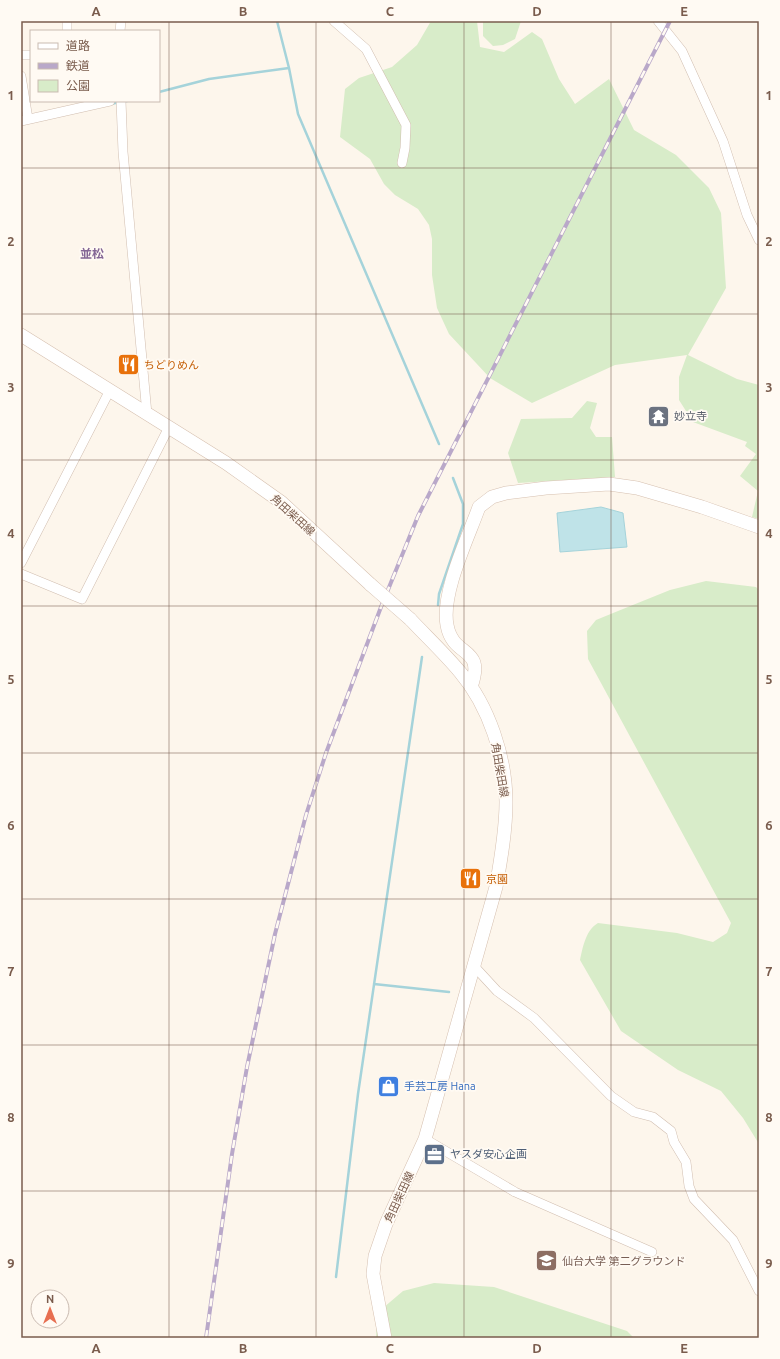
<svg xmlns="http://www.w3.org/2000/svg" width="780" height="1359" font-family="Ubuntu,'Noto Sans JP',sans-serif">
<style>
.green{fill:#d8ecc9}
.water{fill:#bfe3e8;stroke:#a5d3da}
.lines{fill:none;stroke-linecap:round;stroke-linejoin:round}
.stream{stroke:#a5d3da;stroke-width:2.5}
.street-casing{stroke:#d1beb0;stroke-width:10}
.secondary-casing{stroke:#d6c0b0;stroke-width:14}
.street{stroke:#fff;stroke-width:9}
.secondary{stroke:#fff;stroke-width:13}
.rail-casing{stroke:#b9a8c9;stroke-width:4}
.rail{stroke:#fffaf3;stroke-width:2.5;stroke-dasharray:8;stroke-linecap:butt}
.secondary-bridge-casing{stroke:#d6c0b0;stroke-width:14;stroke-linecap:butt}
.secondary-bridge{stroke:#fff;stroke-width:13}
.grid{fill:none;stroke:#7a5c4d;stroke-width:1;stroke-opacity:0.55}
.labels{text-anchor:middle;stroke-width:3.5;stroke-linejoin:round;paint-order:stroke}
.food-label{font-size:11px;fill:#c56008;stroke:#fffaf3;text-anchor:start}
.worship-label{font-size:11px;fill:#5b616d;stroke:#fffaf3;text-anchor:start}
.street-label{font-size:11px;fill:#7a5c4d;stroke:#fffaf3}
.shop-label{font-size:11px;fill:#366cbe;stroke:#fffaf3;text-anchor:start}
.service-label{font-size:11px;fill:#4e5e75;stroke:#fffaf3;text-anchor:start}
.education-label{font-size:11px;fill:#785e54;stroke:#fffaf3;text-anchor:start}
.neighbourhood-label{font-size:12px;font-weight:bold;fill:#846695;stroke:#fffaf3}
.neatline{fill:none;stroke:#7a5c4d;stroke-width:1.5}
.grid-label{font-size:13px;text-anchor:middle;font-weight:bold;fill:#7a5c4d}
</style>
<rect width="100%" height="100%" fill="#fdf6ec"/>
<!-- green -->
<path class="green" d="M431,21h46l3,26 24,5 28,-20 10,7 17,40 16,25 34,-25 25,51 42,25 33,33 12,25 5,75 -38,67 49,24 22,6v134l-7,-2 6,-26 -18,-15 16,-22 -11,-8 2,-4 -54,-20 -14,-22v-23l8,-22 -72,10 -83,38 -42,-25 -41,-44 -12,-26 -5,-33v-36l-3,-14 -11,-16 -23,-14 -11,-11 -14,-25 -30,-22 5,-48 14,-11 33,-11 25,-22z
M483,21h38l-6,18 -12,6 -10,1 -10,-10z
M587,401l10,2 -7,25 6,9h16l3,40 -97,6 -10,-30 13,-34 51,-1z
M706,581l50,6 3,3v554l-16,-26 -22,-27 -43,-21 -57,-39 -41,-71c3,-14 6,-30 18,-37l79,10 36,9 14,-9 4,-10 -143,-264 -1,-28 9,-11 22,-9 52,-21z
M434,1283l60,4 133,44 7,7h-258l1,-20 6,-10 20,-17z"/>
<!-- water -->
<path class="water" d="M601,507l22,6 4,34 -67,5 -3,-39z"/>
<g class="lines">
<!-- stream -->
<path class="stream" d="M277,21l12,47
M159,92l50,-13 80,-11 9,46 141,330
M110,104l17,-3
M438,605l1,-11 24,-70v-20l-10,-26
M374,984l75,8
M336,1277l22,-183 64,-437"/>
<defs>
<path id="street" d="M334,21l32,28 40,76 -1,23 -3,15
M658,21l24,30 41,90 24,74 12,25
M67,31v-10
M120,31l1,-10
M21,55h10
M21,76l7,43
M121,101l2,51 24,262
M21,121l89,-20
M21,563l89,-173
M21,574l61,25 87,-172
M473,965l24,26 37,27 77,78 23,16 19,5 18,14 3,11 12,20 3,24 5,13 39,41 26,51
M425,1139l90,53 137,60"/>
<path id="secondary" d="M21,335l205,128 55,39 90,83
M471,687c15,-42 -18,-28 -24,-62 -6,-32 21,-87 32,-118l13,-10 14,-4 40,-5 63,-4 28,4 65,19 57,20
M385,1338l-12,-64 2,-18 11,-32 39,-85 71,-252c5,-28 10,-57 10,-85 0,-44 -17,-96 -46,-130 -15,-18 -33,-35 -50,-53"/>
</defs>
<!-- street casing -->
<use href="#street" class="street-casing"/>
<!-- secondary casing -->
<use href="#secondary" class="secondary-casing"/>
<!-- street -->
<use href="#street" class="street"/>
<!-- secondary -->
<use href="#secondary" class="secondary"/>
<defs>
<path id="rail" d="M206,1338l26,-184 15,-87 28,-133 31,-119 20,-62 55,-146 37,-91 252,-495"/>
</defs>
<!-- rail casing -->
<use href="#rail" class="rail-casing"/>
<!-- rail -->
<use href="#rail" class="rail"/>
<defs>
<path id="secondary-bridge" d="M371,585l39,34"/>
</defs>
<!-- secondary-bridge casing -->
<use href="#secondary-bridge" class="secondary-bridge-casing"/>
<!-- secondary-bridge -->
<use href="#secondary-bridge" class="secondary-bridge"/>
</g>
<!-- grid -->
<path class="grid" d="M169,21v1317M316,21v1317M464,21v1317M611,21v1317M21,168h738M21,314h738M21,460h738M21,606h738M21,753h738M21,899h738M21,1045h738M21,1191h738"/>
<!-- icons -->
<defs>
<symbol id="restaurant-square" viewBox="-11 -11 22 22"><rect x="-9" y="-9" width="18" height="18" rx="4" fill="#e8710a" stroke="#fffaf3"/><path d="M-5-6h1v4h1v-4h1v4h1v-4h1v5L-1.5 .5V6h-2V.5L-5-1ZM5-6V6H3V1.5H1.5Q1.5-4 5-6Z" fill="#fff"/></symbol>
<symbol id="temple-square" viewBox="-11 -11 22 22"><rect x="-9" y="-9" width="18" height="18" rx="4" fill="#6b7280" stroke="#fffaf3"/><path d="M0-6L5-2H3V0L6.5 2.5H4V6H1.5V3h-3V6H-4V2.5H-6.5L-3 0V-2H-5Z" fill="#fff"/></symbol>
<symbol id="shop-square" viewBox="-11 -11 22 22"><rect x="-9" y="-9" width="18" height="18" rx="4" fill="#3f7fe0" stroke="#fffaf3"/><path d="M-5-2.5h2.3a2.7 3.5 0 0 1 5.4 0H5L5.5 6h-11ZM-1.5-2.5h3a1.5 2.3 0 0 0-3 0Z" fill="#fff"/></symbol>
<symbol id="office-square" viewBox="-11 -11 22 22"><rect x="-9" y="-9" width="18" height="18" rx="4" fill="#5c6f8a" stroke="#fffaf3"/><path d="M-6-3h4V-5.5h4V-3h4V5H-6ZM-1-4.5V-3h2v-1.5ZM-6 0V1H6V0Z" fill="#fff"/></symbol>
<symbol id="university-square" viewBox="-11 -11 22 22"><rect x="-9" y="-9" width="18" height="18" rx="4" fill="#8d6e63" stroke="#fffaf3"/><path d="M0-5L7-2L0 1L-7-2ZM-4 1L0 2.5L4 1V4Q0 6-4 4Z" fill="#fff"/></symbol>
</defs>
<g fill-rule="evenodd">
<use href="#restaurant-square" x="116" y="352" width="25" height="25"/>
<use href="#temple-square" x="646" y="404" width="25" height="25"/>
<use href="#restaurant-square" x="458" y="866" width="25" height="25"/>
<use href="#shop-square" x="376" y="1074" width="25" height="25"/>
<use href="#office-square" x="422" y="1142" width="25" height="25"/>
<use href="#university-square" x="534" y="1248" width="25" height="25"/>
</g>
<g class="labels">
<!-- food labels -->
<g class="food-label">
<text x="144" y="369">ちどりめん</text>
<text x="486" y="883">京園</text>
</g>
<!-- worship labels -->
<g class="worship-label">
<text x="674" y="420">妙立寺</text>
</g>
<!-- street labels -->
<g class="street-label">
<text transform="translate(293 515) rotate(42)" y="4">角田柴田線</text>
<text transform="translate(500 770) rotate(80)" y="4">角田柴田線</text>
<text transform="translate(399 1197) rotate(-65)" y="4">角田柴田線</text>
</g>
<!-- shop labels -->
<g class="shop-label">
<text x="404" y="1090">手芸工房 Hana</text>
</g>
<!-- service labels -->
<g class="service-label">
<text x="450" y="1158">ヤスダ安心企画</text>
</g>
<!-- education labels -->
<g class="education-label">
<text x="562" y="1265">仙台大学 第二グラウンド</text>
</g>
<!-- neighbourhood labels -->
<g class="neighbourhood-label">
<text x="92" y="258">並松</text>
</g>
</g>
<!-- border -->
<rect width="780" height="1359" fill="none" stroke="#fffaf3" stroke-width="44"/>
<!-- legend -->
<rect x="30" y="30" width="130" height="72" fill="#fffaf3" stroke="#cabbb1"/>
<rect x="38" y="43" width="20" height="6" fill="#ffffff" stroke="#cabbb1"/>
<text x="66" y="50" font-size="12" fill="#7a5c4d">道路</text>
<rect x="38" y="63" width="20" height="6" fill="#b9a8c9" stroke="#cabbb1"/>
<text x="66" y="70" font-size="12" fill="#7a5c4d">鉄道</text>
<rect x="38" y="80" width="20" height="12" fill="#d8ecc9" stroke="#cabbb1"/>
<text x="66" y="90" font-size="12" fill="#7a5c4d">公園</text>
<!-- north arrow -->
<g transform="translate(50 1309)"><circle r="19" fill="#fffaf3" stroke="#cabbb1"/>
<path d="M0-3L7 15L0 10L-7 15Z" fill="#e76f51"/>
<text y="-6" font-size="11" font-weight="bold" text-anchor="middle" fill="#7a5c4d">N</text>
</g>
<rect x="22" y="22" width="736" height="1315" class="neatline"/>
<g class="grid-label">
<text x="96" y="16">A</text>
<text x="243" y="16">B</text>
<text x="390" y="16">C</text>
<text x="537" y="16">D</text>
<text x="684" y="16">E</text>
<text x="11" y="100">1</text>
<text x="769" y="100">1</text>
<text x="11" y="246">2</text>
<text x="769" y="246">2</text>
<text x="11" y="392">3</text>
<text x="769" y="392">3</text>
<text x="11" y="538">4</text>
<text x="769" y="538">4</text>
<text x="11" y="684">5</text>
<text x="769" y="684">5</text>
<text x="11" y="830">6</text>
<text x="769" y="830">6</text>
<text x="11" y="976">7</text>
<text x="769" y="976">7</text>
<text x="11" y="1122">8</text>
<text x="769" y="1122">8</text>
<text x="11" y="1268">9</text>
<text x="769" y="1268">9</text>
<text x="96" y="1353">A</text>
<text x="243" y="1353">B</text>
<text x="390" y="1353">C</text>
<text x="537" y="1353">D</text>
<text x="684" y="1353">E</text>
</g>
</svg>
